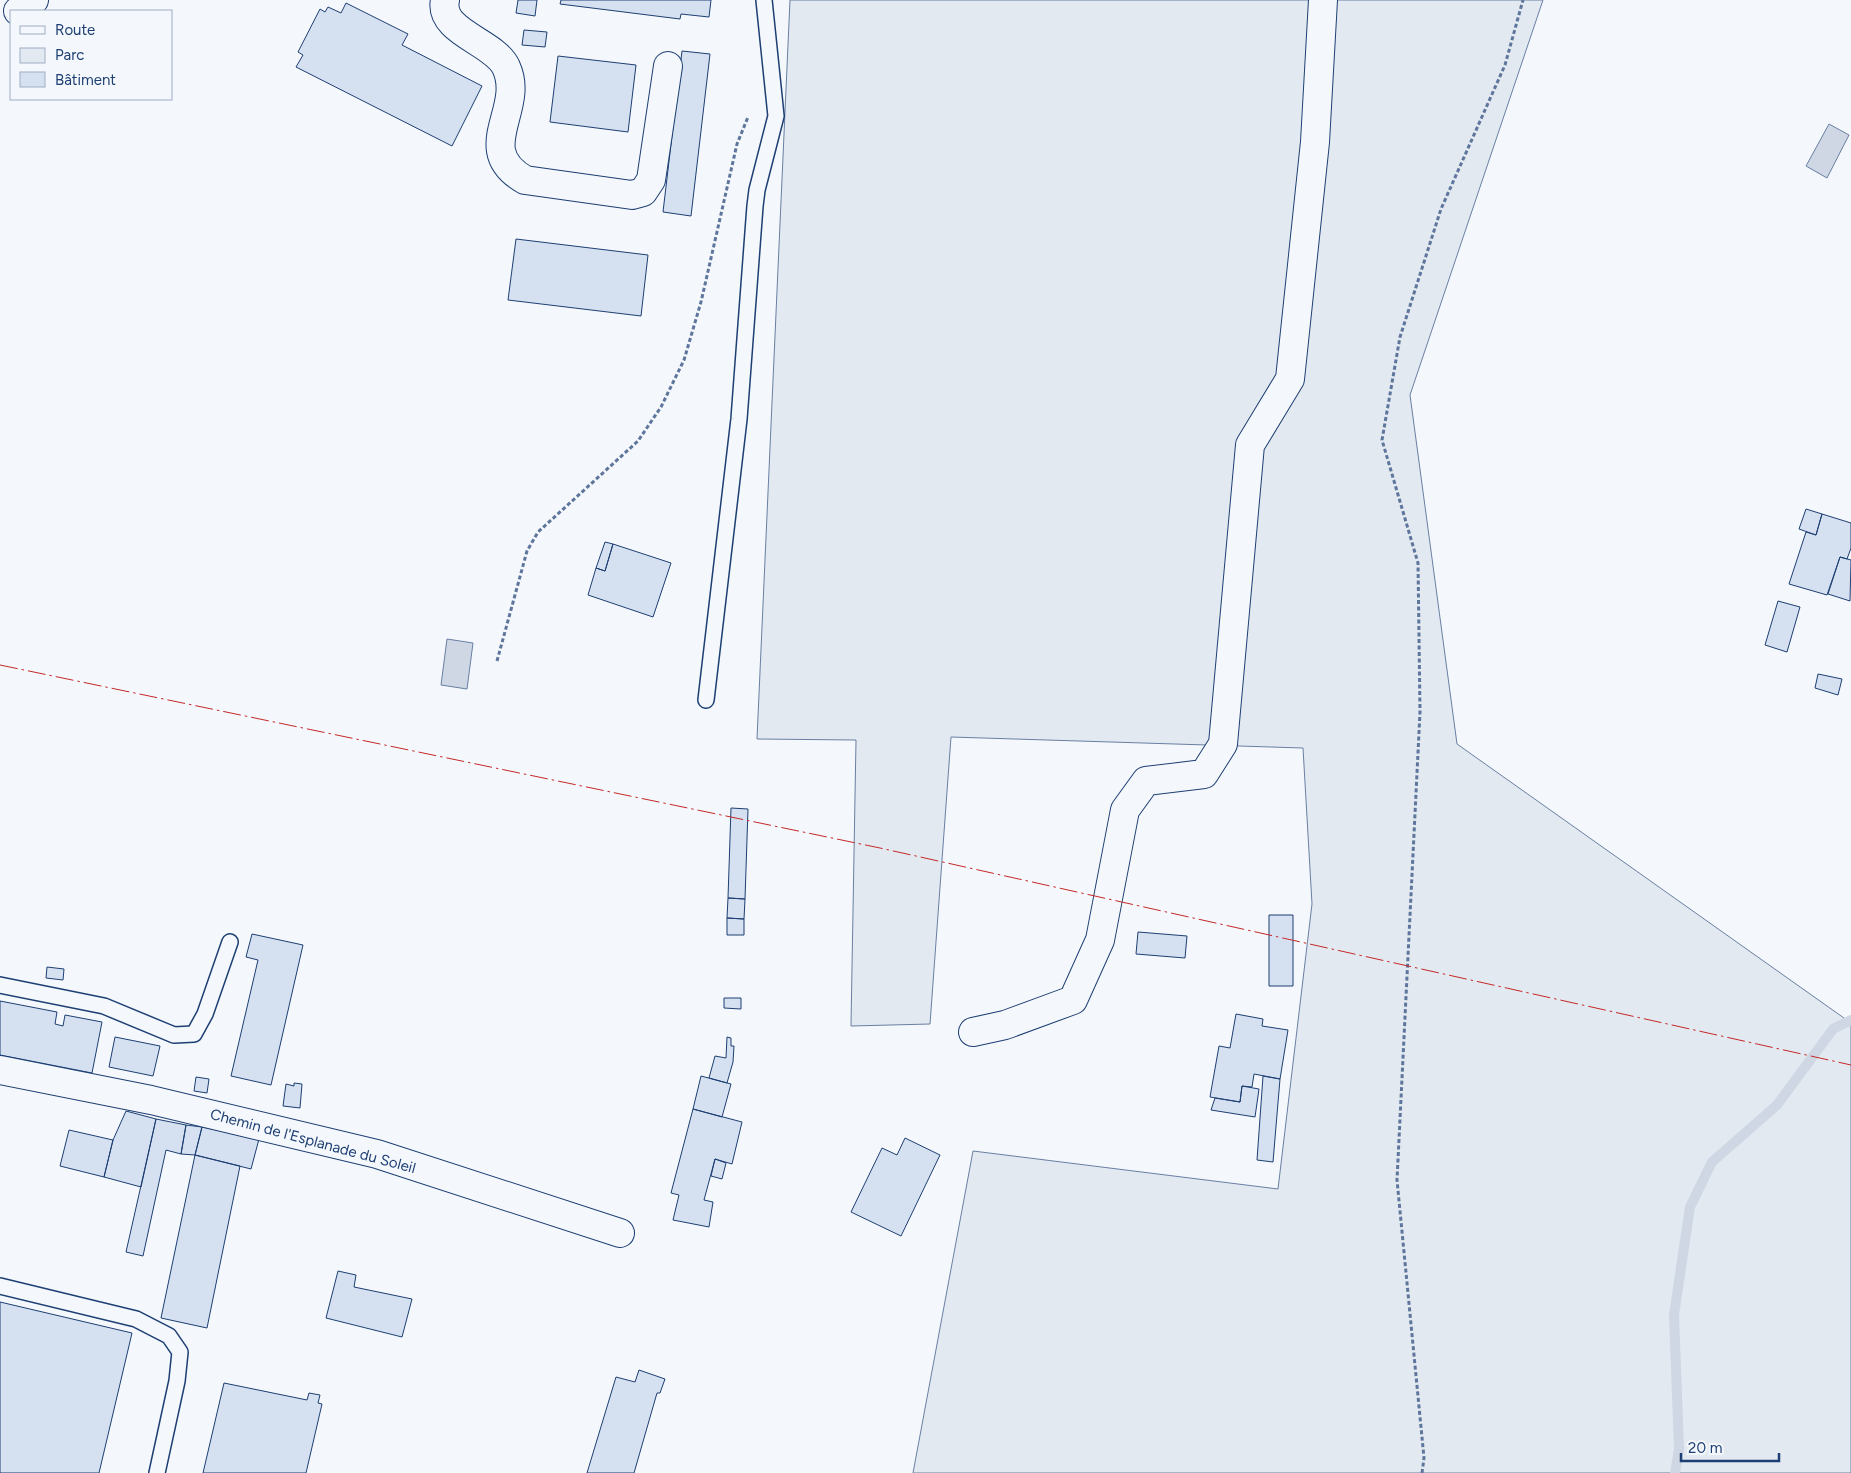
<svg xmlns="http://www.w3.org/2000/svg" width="1851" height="1473" font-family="Figtree,sans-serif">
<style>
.green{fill:#e3e9f0;stroke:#687fa3}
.water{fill:#cfd7e4;stroke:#687fa3}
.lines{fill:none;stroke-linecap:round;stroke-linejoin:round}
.stream{stroke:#cfd7e4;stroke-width:10}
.building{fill:#d5e0f0;stroke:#1d3f73}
.service-casing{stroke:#1d3f73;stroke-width:18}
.minor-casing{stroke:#1d3f73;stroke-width:30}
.secondary-casing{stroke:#1d3f73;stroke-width:30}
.path{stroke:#5e769c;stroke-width:3;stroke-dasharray:4 2.5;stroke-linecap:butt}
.service{stroke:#f4f7fb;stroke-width:15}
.minor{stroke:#f4f7fb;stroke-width:28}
.secondary{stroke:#f4f7fb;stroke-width:28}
.power{stroke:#c62828;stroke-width:1;stroke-dasharray:18 4 2.5 4;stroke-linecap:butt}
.labels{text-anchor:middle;stroke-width:4;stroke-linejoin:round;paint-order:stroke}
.street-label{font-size:15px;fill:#1d3f73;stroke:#f4f7fb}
</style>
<rect width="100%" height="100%" fill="#f4f7fb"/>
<!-- green -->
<path class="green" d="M790,0h753l-133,395 47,349 394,279v450h-938l60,-322 305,38 34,-285 -9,-156 -352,-11 -21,287 -79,2 5,-286 -99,-1z"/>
<!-- water -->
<path class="water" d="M1829,124l20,11 -22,43 -21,-12z
M447,639l26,4 -6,46 -26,-4z"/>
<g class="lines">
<!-- stream -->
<path class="stream" d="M1675,1473l4,-24 -5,-134 16,-108 22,-45 65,-57 56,-76 18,-9"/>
</g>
<!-- building -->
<path class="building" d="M518,0h19l-2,16 -19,-3z
M561,0h150l-2,17 -28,-3 -1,5 -120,-15z
M346,3l62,31 -6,11 80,41 -30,60 -156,-79 7,-12 -5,-3 22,-43 5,3 3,-5 13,6z
M524,30l23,2 -2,15 -23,-2z
M682,51l28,3 -19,162 -28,-4z
M558,56l78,9 -8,67 -78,-10z
M516,239l132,16 -7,61 -133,-16z
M1806,509l16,5 -6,21 -17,-6z
M1822,514l29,9v25l-4,11 -7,-2 -13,38 -38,-11 17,-52 10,3z
M605,542l8,2 -8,27 -9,-3z
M613,544l58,19 -18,54 -65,-22 8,-27 9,3z
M1840,557l11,3 -1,41 -22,-7z
M1778,601l22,6 -13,45 -22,-7z
M1818,674l24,5 -4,16 -23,-7z
M731,808l17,1 -3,90 -17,-1z
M728,898l17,1 -1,20 -17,-1z
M1269,915h24v71h-24z
M727,918l17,1v16h-17z
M1138,932l49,4 -2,22 -49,-4z
M252,934l51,11 -32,140 -40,-9 27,-116 -12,-3z
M47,967l17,2 -1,11 -17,-2z
M724,998h17v11l-17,-1z
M0,1001l57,11 -2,12 8,2 2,-11 37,7 -10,51 -92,-18z
M1236,1014l27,5 -1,7 26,4 -8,49 -26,-5 -2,13 -10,-1 -2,16 -30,-5 9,-51 11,2z
M115,1037l45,9 -7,30 -44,-9z
M727,1037l4,1v8h3l-1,16 -6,21 -18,-5 6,-22 11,2z
M701,1076l30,8 -9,33 -29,-8z
M1263,1076l17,3 -7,83 -16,-2z
M196,1077l13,2 -2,14 -13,-2z
M294,1083l8,1 -2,24 -17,-2 3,-22 8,2z
M1242,1086l17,3 -4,28 -44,-7 4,-12 25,4z
M693,1109l49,13 -10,42 -17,-5 -11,41 9,2 -4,25 -36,-7 6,-25 -8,-2z
M126,1111l30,8 -15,68 -37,-10 9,-37z
M156,1119l30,6 -5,29 -15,-4 -23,106 -17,-4z
M186,1125l16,2 -7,28 -14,-1z
M202,1127l57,12 -8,30 -56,-14z
M69,1130l44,10 -9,37 -44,-11z
M905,1138l35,17 -39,81 -50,-24 31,-64 15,7z
M195,1155l45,11 -33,162 -46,-10z
M715,1159l11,4 -4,16 -11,-3z
M338,1271l18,4 -2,12 58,12 -10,38 -76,-19z
M0,1302l132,31 -33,140h-99z
M639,1370l26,9 -5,14h-3l-23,80h-47l29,-96 19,5z
M224,1383l83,17 2,-7 11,2 -2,8 4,1 -16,69h-103z"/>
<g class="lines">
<defs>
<path id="service" d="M706,700l33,-281 16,-213 2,-16 19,-74 -12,-116
M0,985l104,21 70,29 20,-1 11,-20 25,-72
M0,1286l136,33 33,17 11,16 -3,29 -20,92"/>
<path id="minor" d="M445,0c-7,32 50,42 61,67 20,42 -35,82 19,113l107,15 11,-3 8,-12 17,-114
M973,1032l32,-7 68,-25 27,-60 25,-130 21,-29 58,-7 19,-30 27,-299 40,-66 25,-237 8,-142
M0,1070l151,30 226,54 243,79"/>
<path id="secondary" d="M18,11l16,-11"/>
</defs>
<!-- service casing -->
<use href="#service" class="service-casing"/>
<!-- minor casing -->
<use href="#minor" class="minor-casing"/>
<!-- secondary casing -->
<use href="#secondary" class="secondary-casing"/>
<!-- path -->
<path class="path" d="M497,661l30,-110 11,-19 100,-91 23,-34 23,-47 17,-58 36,-158 11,-27
M1422,1473l2,-15 -27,-278 23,-468 -2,-149 -36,-123 18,-103 41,-128 64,-144 18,-65"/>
<!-- service -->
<use href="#service" class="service"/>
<!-- minor -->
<use href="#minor" class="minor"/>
<!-- secondary -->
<use href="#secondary" class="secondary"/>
<!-- power -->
<path class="power" d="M0,665l880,183 971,217"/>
</g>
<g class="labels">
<!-- street labels -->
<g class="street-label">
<text transform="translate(313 1141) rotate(15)" y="5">Chemin de l'Esplanade du Soleil</text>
</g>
</g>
<!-- legend -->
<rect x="10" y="10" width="162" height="90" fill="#f4f7fb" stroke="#9eadc5"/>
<rect x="20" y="26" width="25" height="8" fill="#f4f7fb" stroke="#9eadc5"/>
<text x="55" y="35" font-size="15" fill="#1d3f73">Route</text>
<rect x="20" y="48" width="25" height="15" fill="#e3e9f0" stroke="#9eadc5"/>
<text x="55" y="60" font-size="15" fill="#1d3f73">Parc</text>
<rect x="20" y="72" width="25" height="15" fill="#d5e0f0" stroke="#9eadc5"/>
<text x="55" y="85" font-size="15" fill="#1d3f73">Bâtiment</text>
<!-- scale -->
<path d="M1681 1453v8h98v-8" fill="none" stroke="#1d3f73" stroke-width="2.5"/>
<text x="1688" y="1453" font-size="15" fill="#1d3f73" stroke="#f4f7fb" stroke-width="4" paint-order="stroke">20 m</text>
</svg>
